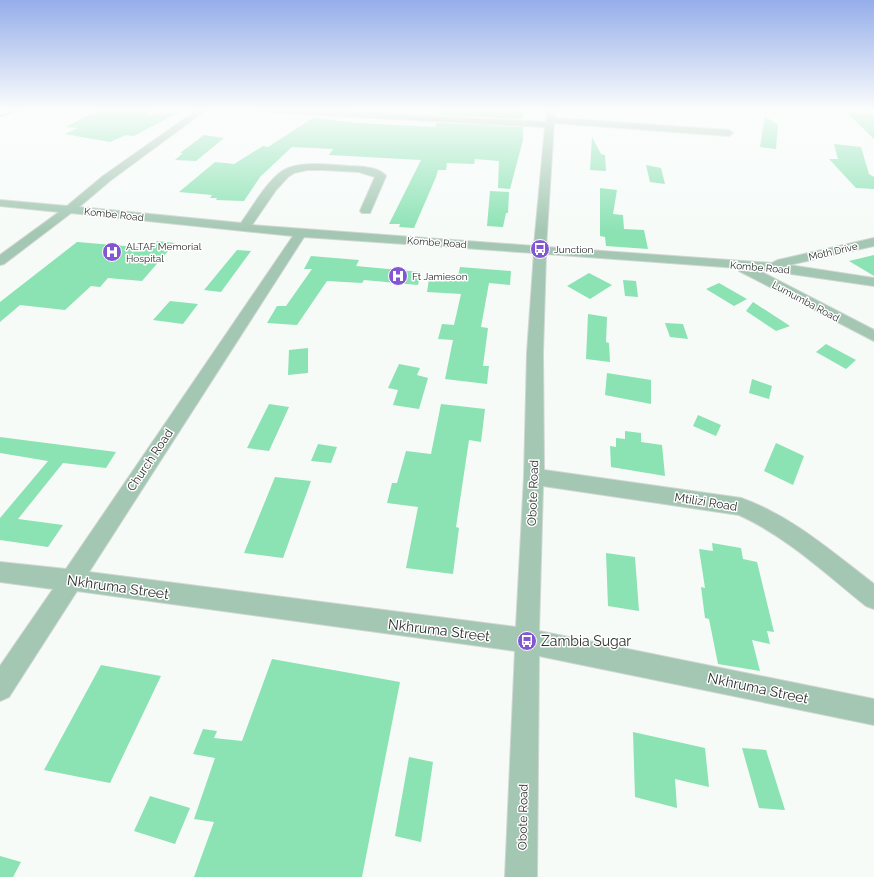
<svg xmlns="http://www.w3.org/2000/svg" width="874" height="877" font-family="Raleway,sans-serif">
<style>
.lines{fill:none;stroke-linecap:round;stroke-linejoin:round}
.stream{stroke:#b8a2ee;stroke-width:2.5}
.building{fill:#8be2b3}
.minor-casing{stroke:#d1d6d3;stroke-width:2}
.minor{fill:#a3c7b2;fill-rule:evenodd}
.labels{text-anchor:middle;stroke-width:3;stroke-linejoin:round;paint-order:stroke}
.far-street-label{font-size:10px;fill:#2b2d2c;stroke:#fff}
.far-poi-label{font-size:10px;fill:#2b2d2c;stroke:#fff;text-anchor:start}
.street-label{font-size:12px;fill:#2b2d2c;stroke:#fff}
.near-street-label{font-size:14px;fill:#2b2d2c;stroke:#fff}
.near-poi-label{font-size:14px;fill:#2b2d2c;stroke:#fff;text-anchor:start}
</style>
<rect width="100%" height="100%" fill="#f6fbf8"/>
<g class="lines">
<!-- stream -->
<path class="stream" d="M0,116l19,-6"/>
</g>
<!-- building -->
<path class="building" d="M98,110h54l-4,5 31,-3 -45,24 -8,-1 -16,7 -45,-8 13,-6 -12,-1z
M442,110h81v9l-84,-4z
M846,112l24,2 4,3v22z
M765,116l13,9 -2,24 -16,-2z
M313,118l44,5 78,4 2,-4 86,4v13l-13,49 -12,-1 1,-27 -24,-2 -1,5 -27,-1 -1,7h-8l-2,7 -22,51 -15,-1 1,-3h-11l32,-64 -92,-5 4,-6 -41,-2 -32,30 -16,24 -28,-1 1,-2h-7l2,-3 -33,-3 36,-30 19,2 29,-18 5,1z
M204,135l20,3 -28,23 -21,-1 8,-7h-3z
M592,137l9,17 4,1 1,16 -16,-1z
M834,144l27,3 8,27 5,3v12l-18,-1 -27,-29h9z
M646,165l15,3 4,16 -15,-2z
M600,188l17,2 -4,24 10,1 1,14 20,1 4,19 -42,-3 -1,-9 -5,-1z
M490,191l19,1 -1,21h-2l-3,14 -16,-1z
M157,241l18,2 -33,38 -34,-3 -8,9 -9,-1 -26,24 -45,-5 -20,17v-20l77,-60 73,6z
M237,250l14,1 -30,41 -17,-2z
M874,255v21l-25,-15z
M311,256l48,4 -3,6 65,6 -3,13 -54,-5 -2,3 -35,-2 -30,44 -30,-2 10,-17h9l26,-37h-8z
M460,267l51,4 -1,14 -21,-2 -8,44 7,1 -5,38h6l-2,18 -42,-5 8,-39 -15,-1 4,-15 12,1 7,-31 -34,-2 2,-13 28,2z
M589,273l23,12 -22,14 -23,-13z
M623,280l13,1 2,16 -13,-1z
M719,283l28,16 -13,7 -28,-17z
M170,301l28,3 -15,20 -30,-4z
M753,302l37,24 -14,5 -30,-20z
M588,314l19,3 -1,25 3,1 1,19 -24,-3z
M665,323l18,1 5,15 -18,-2z
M826,344l30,16 -10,9 -30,-17z
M308,348v25l-20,2 1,-25z
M399,364l21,4 -3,7 11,3 -9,31 -26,-4 5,-15 -10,-2z
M607,373l44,7v24l-46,-9z
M752,379l20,7 -3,13 -20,-6z
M269,404l20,3 -20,44 -22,-3z
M441,404l44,5 -4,33 -12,-2 -13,87 3,1 -6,46 -47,-6 12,-61 -31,-4 5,-20h5l9,-32 25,3z
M698,415l23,10 -5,11 -23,-10z
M625,431l16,2v9l21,3 3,31 -54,-9 -1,-21 6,1v-9l9,1z
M0,437l116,15 -10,16 -43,-5 -45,56 45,6 -15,22 -48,-7v-22l48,-57 -48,-8z
M776,443l28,13 -11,29 -29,-14z
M318,444l19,3 -6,16 -20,-2z
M275,477l36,4 -28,77 -39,-5z
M712,543l29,5 2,11 14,3 17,70 -7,-1 3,13 -18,-4 8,31 -42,-7 -9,-45 -4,-1 -4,-31 4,1 -6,-39 14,2z
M606,553l29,4 4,54 -31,-5z
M272,659l128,23 -38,195h-168l20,-55 -20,-3 21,-61 -22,-4 10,-25 14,2 -3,7 28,3z
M101,665l60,11 -51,107 -66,-13z
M633,732l72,16 4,39 -34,-8 2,29 -42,-11z
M742,748l24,2 19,60 -26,-2z
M409,757l24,5 -12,80 -26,-6z
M150,796l40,12 -15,36 -41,-13z
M0,856l21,6 -8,15h-13z"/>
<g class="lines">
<defs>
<path id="minor" d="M197,110h9l-95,70 -32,27 162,16c12,-16 28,-47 47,-55 19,-7 41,-3 61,-2 11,0 30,1 37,10l-16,37h-8l-2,-2 15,-34 -16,-5 -35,-2h-17l-13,3 -6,4 -12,13 -24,35 282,21 11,-119 -282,-15 -4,-2h44l243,12 1,-12h8v8l174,12 4,3 -4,3 -175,-13 -8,124 226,16 6,-3 96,-22v8l-85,19 85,13v8l-118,-17 118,61v11l-135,-70 -1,-3 -192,-14 -3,99 1,117 197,28c51,18 91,54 133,86v25l-8,-3c-41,-33 -79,-69 -127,-91l-196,-29 -4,145 335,68v26l-335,-69 -2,221h-32l10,-226 -438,-60 -68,106 -9,4v-35l53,-77 -53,-7v-20l66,7 227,-333 -222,-23 -67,51 -4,1v-10l59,-43 -59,-6v-6l67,6 36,-30zM304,237l230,16 -7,100 -3,124 -8,150 -427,-55z"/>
</defs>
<!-- minor casing -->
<use href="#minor" class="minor-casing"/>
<!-- minor -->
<use href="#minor" class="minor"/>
</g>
<!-- sky -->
<linearGradient id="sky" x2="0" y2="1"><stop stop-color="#95adea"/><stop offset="0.47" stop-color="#fbfdfc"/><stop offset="1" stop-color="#fbfdfc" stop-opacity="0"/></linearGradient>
<rect width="874" height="232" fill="url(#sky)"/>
<!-- icons -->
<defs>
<symbol id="bus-disc" viewBox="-11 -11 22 22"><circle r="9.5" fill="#8357d1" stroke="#fff"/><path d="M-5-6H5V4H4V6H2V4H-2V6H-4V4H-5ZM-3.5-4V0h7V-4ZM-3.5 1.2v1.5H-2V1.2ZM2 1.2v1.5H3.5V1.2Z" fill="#fff"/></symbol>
<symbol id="hospital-disc" viewBox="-11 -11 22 22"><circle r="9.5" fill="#8357d1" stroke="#fff"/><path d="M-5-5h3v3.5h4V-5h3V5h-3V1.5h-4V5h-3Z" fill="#fff"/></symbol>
</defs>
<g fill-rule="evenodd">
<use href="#bus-disc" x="529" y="238" width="22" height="22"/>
<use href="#hospital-disc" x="101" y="241" width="22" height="22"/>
<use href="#hospital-disc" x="387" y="265" width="22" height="22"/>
<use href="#bus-disc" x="516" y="630" width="22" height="22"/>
</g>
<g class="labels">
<!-- far-street labels -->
<g class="far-street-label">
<text transform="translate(114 214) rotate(6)" y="4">Kombe Road</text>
<text transform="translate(437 242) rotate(4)" y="4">Kombe Road</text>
<text transform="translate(833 251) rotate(-13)" y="4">Moth Drive</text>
<text transform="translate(760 267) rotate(5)" y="4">Kombe Road</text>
<text transform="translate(806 301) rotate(28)" y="4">Lumumba Road</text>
</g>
<!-- far-poi labels -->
<g class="far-poi-label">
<text x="126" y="250">ALTAF Memorial<tspan x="126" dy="12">Hospital</tspan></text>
<text x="554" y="253">Junction</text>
<text x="412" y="280">Ft Jamieson</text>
</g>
<!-- street labels -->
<g class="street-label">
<text transform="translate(150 460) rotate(-56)" y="4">Church Road</text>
<text transform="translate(533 493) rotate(-88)" y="4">Obote Road</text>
<text transform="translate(706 502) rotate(9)" y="4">Mtilizi Road</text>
<text transform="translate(523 817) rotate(-89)" y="4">Obote Road</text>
</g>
<!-- near-street labels -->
<g class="near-street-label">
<text transform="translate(118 587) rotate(8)" y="5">Nkhruma Street</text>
<text transform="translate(439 630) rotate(7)" y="5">Nkhruma Street</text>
<text transform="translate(758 688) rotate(12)" y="5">Nkhruma Street</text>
</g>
<!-- near-poi labels -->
<g class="near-poi-label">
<text x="541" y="646">Zambia Sugar</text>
</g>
</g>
</svg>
